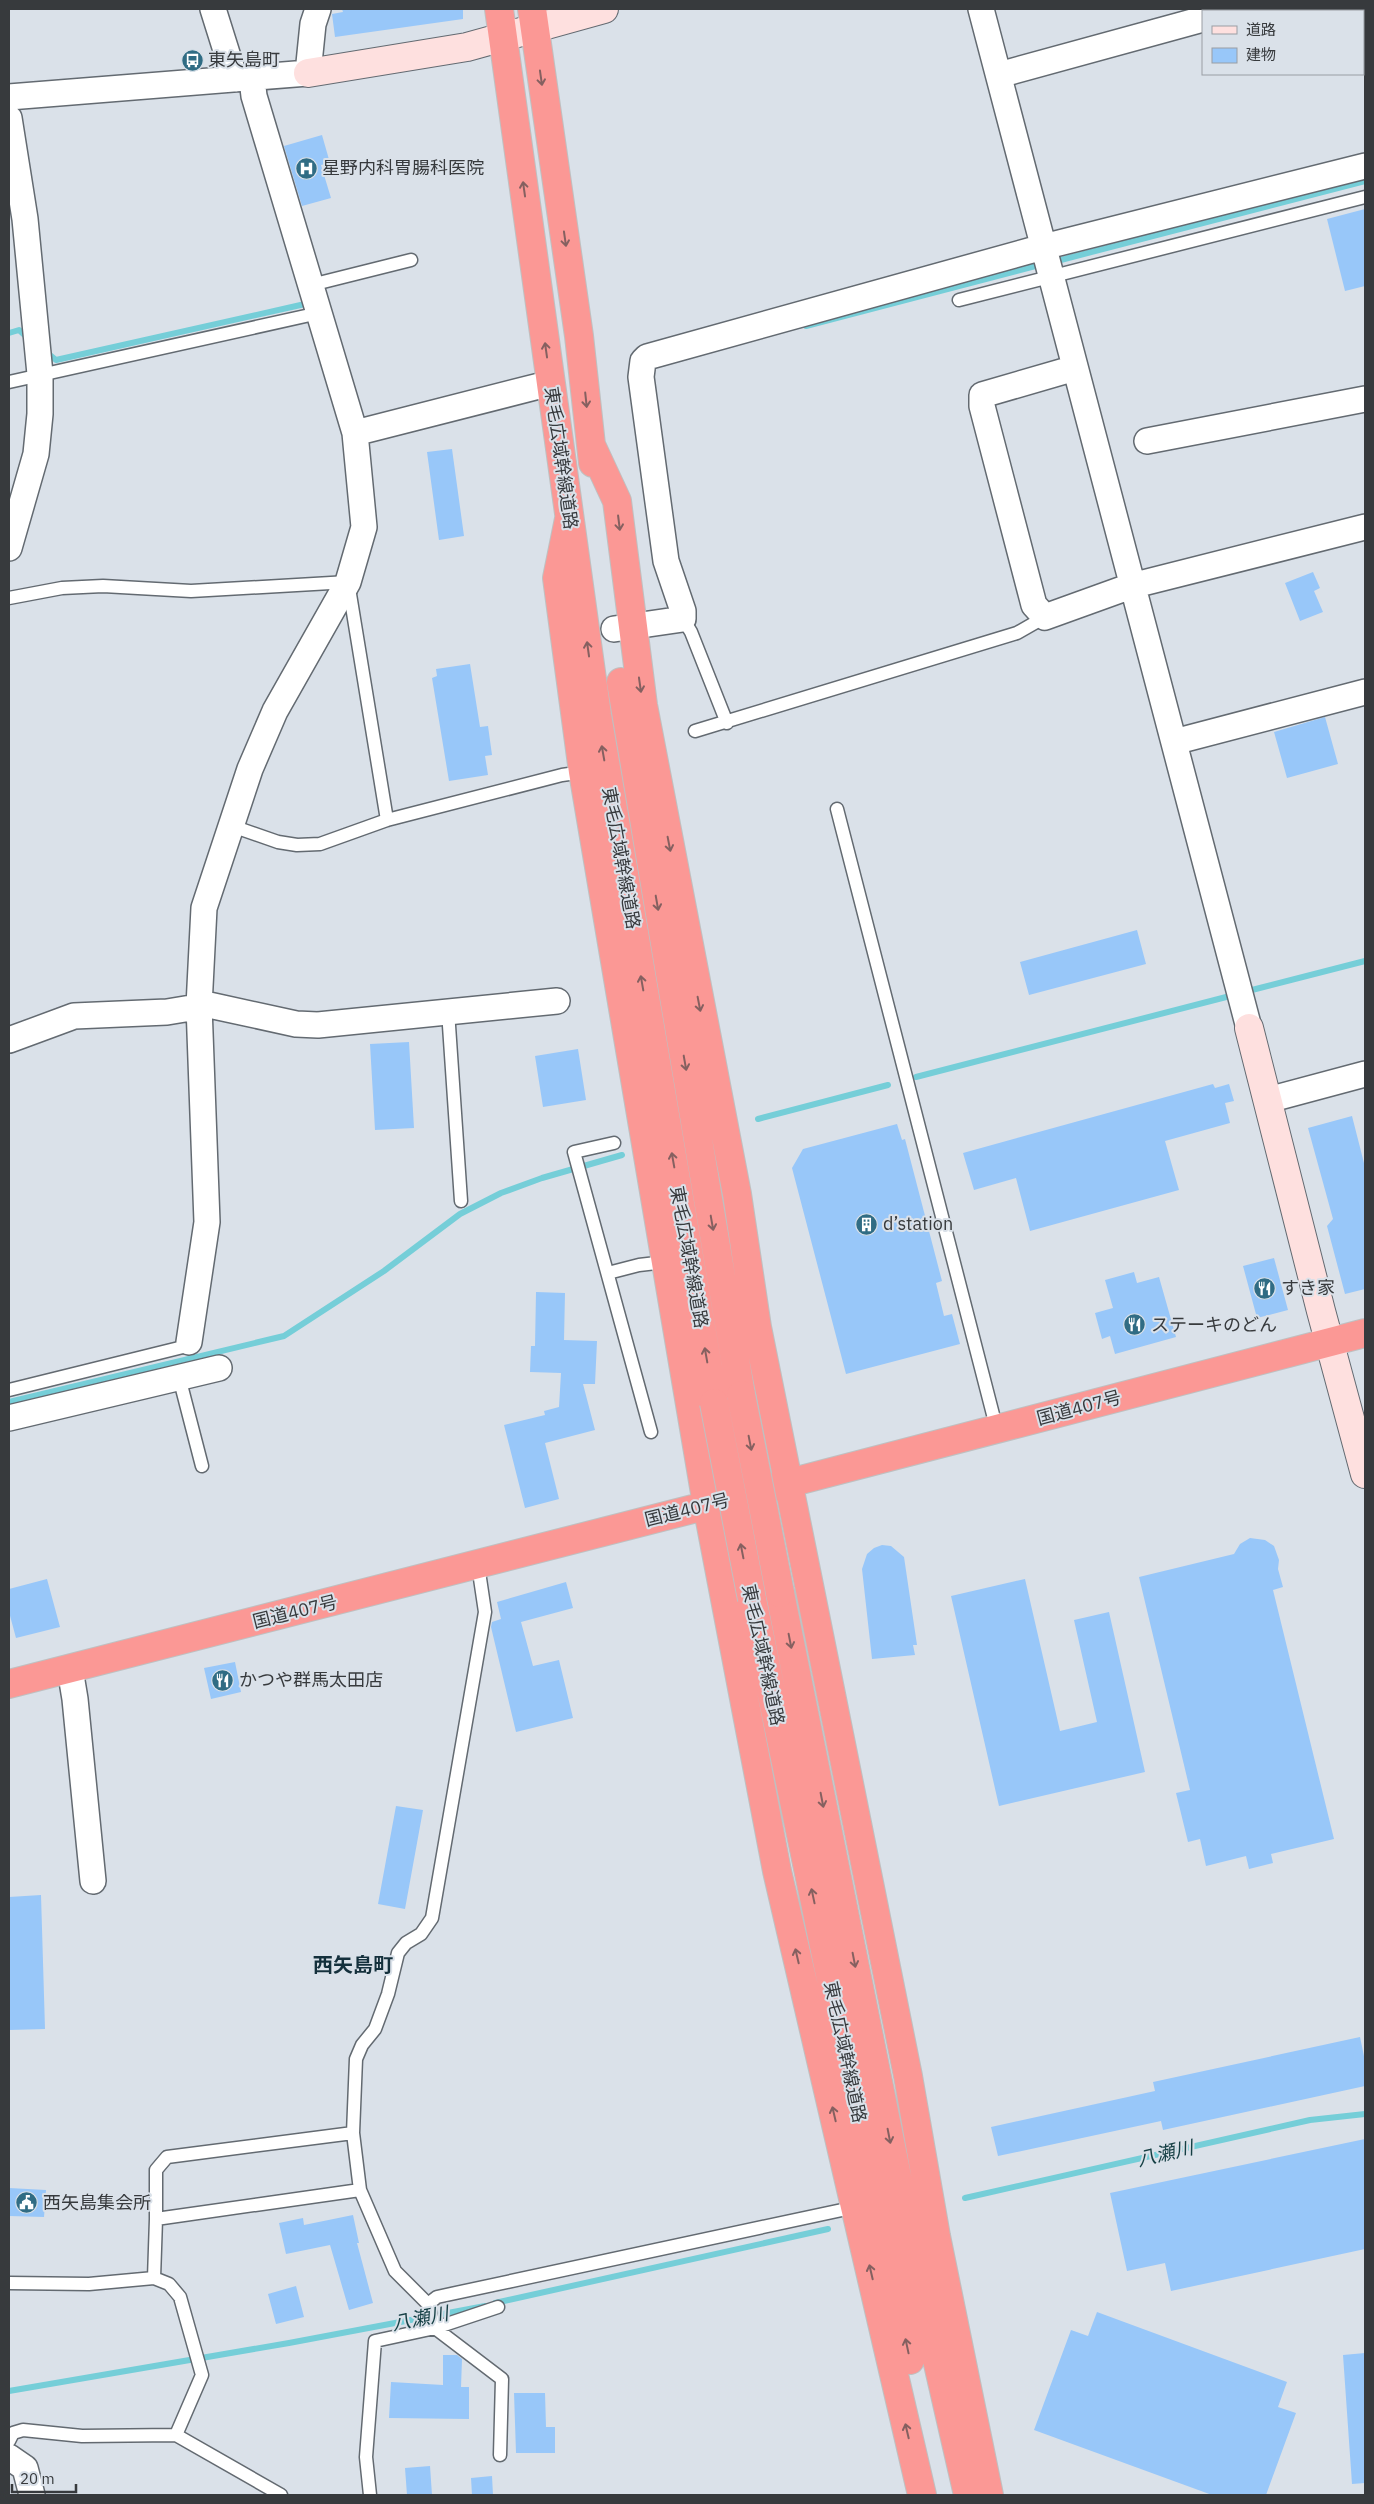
<svg xmlns="http://www.w3.org/2000/svg" width="1374" height="2504" font-family="'IBM Plex Sans','Noto Sans JP',sans-serif">
<style>
.lines{fill:none;stroke-linecap:round;stroke-linejoin:round}
.stream{stroke:#75ced8;stroke-width:6}
.building{fill:#98c7f9}
.lane-casing{stroke:#636a71;stroke-width:15}
.street-casing{stroke:#636a71;stroke-width:28}
.secondary-casing{stroke:#636a71;stroke-width:30}
.highway-casing{stroke:#bfc0c1;stroke-width:30}
.lane{stroke:#fff;stroke-width:12}
.street{stroke:#fff;stroke-width:25}
.secondary{stroke:#fee0df;stroke-width:28}
.highway{stroke:#fb9895;stroke-width:28}
.highway-bridge-casing{stroke:#bfc0c1;stroke-width:30;stroke-linecap:butt}
.highway-bridge{stroke:#fb9895;stroke-width:28}
.oneway{stroke:#856060}
.labels{text-anchor:middle;stroke-width:4;stroke-linejoin:round;paint-order:stroke}
.poi-label{font-size:18px;fill:#373a3d;stroke:#dae1e9;text-anchor:start}
.street-label{font-size:18px;fill:#373a3d;stroke:#dae1e9}
.water-label{font-size:19px;font-style:italic;fill:#153f44;stroke:#dae1e9}
.quarter-label{font-size:20px;font-weight:bold;fill:#14303c;stroke:#dae1e9}
</style>
<rect width="100%" height="100%" fill="#dae1e9"/>
<g class="lines">
<!-- stream -->
<path class="stream" d="M1053,262l312,-81
M806,326l237,-62
M9,333l10,-3 10,9
M45,351l11,9 249,-56 2,5
M1244,992l121,-31
M916,1077l318,-82
M758,1119l130,-34
M9,1402l275,-66 100,-65 76,-57 41,-21 41,-15 80,-23
M965,2198l345,-78 55,-6
M495,2303l333,-74
M9,2391l280,-48 196,-37"/>
</g>
<!-- building -->
<path class="building" d="M342,9h121v10l-128,18 -3,-23 11,-2z
M322,135l8,28 -9,2 10,33 -29,8 -18,-60z
M1365,209v77l-20,5 -18,-72z
M452,449l12,87 -25,4 -12,-88z
M1313,572l7,16 -6,3 9,21 -23,9 -15,-38z
M470,664l10,63 8,-1 4,29 -7,1 3,19 -39,6 -17,-103 5,-2 -1,-7z
M1325,717l13,47 -51,14 -13,-46z
M1137,930l9,34 -117,31 -9,-33z
M409,1042l5,86 -39,2 -5,-86z
M578,1049l8,51 -43,7 -8,-51z
M1213,1084l2,4 14,-4 5,17 -9,2 5,20 -65,18 14,49 -149,41 -14,-53 -42,12 -11,-37z
M1352,1116l13,51v122l-20,5 -18,-68 6,-7 -25,-91z
M897,1124l5,16 3,-1 37,142 -6,2 8,33 8,-2 8,30 -114,30 -54,-206 11,-19z
M1274,1258l14,52 -31,8 -14,-52z
M1134,1272l3,11 22,-6 17,60 -61,17 -5,-18 -8,3 -7,-26 18,-5 -8,-28z
M536,1292l29,1 -1,47 33,1 -2,43h-12l12,46 -50,13 14,56 -34,9 -21,-83 41,-10 -1,-4 15,-4 2,-34 -31,-1 1,-26h4z
M1250,1538l15,2 9,6 5,14 -1,9 5,18 -10,3 61,249 -63,15 2,9 -24,6 -3,-13 -40,10 -6,-27 -12,3 -12,-49 14,-3 -51,-213 95,-23 6,-10z
M882,1545l9,1 13,11 13,88h-4l2,10 -43,4 -10,-90 5,-15 7,-6z
M47,1579l13,48 -44,11 -7,-26v-23z
M1025,1579l35,152 37,-9 -23,-102 35,-8 36,160 -146,34 -48,-210z
M566,1582l7,26 -52,14 12,44 26,-6 14,58 -57,14 -25,-105 1,-5 9,-3 -4,-17z
M235,1662l6,30 -30,7 -7,-31z
M396,1806l27,4 -18,99 -27,-5z
M41,1895l4,134 -36,1v-133z
M1360,2037l5,24v25l-202,44 -2,-9 -163,35 -7,-29 164,-36 -2,-9z
M1365,2139v110l-194,42 -6,-28 -38,8 -17,-78z
M9,2188l37,2 -2,27 -35,-1z
M353,2215l6,28h-2l16,60 -24,7 -19,-65 -44,9 -7,-31 24,-5 1,7z
M296,2286l8,31 -28,7 -8,-30z
M1097,2312l190,70 -9,25 18,6 -30,82h-54l-178,-65 37,-100 17,6z
M1365,2353v130l-13,1 -9,-129z
M443,2355h14l5,4 -1,28h8v32l-80,-1 2,-36 52,3z
M514,2393h31l1,34h9v26h-39z
M430,2466l2,29h-25l-2,-27z
M492,2476l1,19h-21l-1,-17z"/>
<g class="lines">
<defs>
<path id="lane" d="M311,285l100,-25
M959,300l406,-103
M9,382l310,-69
M9,598l53,-10 41,-2 88,5 157,-9 39,238
M683,619l8,13 36,91
M695,731l322,-98 28,-16
M837,809l160,621
M232,826l46,16 19,3 23,-1 67,-24 175,-45 21,-3
M448,1011l13,190
M614,1143l-40,9 77,280
M608,1273l31,-8 26,-3
M179,1377l23,89
M9,1390l174,-43 6,-5
M478,1565l7,47 -53,306 -11,16 -15,9 -8,10 -10,41 -13,35 -13,16 -6,14 -3,74 7,57 35,81 33,33 7,24 67,51 -2,76
M156,2219v-49l11,-13 186,-24
M154,2278l2,-59 204,-29
M9,2283l80,1 65,-6 15,6 11,13 22,78 -26,60
M428,2304l9,-7 419,-90
M9,2441l4,-8 10,-3 59,6 94,-1 105,60
M370,2495l-4,-38 9,-116 60,-13 63,-21"/>
<path id="street" d="M213,9l22,70
M981,9l268,1019
M1232,11l9,-2
M999,75l204,-56
M9,97l299,-24 5,-49 5,-15
M9,118l16,101 15,155v40l-4,40 -27,94
M1075,368l-93,27v11l52,199 11,12 86,-31 234,-59
M355,433l196,-50
M1147,441l218,-42
M614,629l69,-10v-8l-17,-50 -25,-184 2,-16 4,-4 396,-110 322,-81
M1174,742l191,-50
M9,1040l65,-24 93,-4 42,-7 87,19 22,1 239,-24
M1268,1100l97,-26
M189,1342l18,-120 -8,-216 5,-98 46,-139 25,-58 73,-129 16,-55 -9,-94 -101,-337 -2,-17
M9,1418l210,-50
M70,1669l5,30 18,182
M9,2457l16,11 7,27"/>
<path id="secondary" d="M308,73l159,-26 137,-38
M1249,1028l72,283 44,163"/>
<path id="highway" d="M499,9l98,706 117,688
M532,9l47,327 14,127
M591,445l26,56 26,204 94,489 20,133 151,749 28,160 53,259
M569,519l-12,59 26,194 124,733 70,366 145,624
M621,682l120,713
M770,1488l595,-155
M780,1593l131,653 57,249
M752,1599l158,761
M9,1684l715,-183"/>
</defs>
<!-- lane casing -->
<use href="#lane" class="lane-casing"/>
<!-- street casing -->
<use href="#street" class="street-casing"/>
<!-- secondary casing -->
<use href="#secondary" class="secondary-casing"/>
<!-- highway casing -->
<use href="#highway" class="highway-casing"/>
<!-- lane -->
<use href="#lane" class="lane"/>
<!-- street -->
<use href="#street" class="street"/>
<!-- secondary -->
<use href="#secondary" class="secondary"/>
<!-- highway -->
<use href="#highway" class="highway"/>
<defs>
<path id="highway-bridge" d="M741,1395l39,198
M714,1403l38,196"/>
</defs>
<!-- highway-bridge casing -->
<use href="#highway-bridge" class="highway-bridge-casing"/>
<!-- highway-bridge -->
<use href="#highway-bridge" class="highway-bridge"/>
</g>
<!-- one-way arrows -->
<defs><path id="oneway-shaft" d="M-6 0H5M1.5-3L5.5 0L1.5 3" fill="none" stroke-width="1.6" stroke-linecap="round" stroke-linejoin="round" transform="scale(1.25)"/></defs>
<g class="oneway">
<use href="#oneway-shaft" transform="translate(541 78) rotate(82)"/>
<use href="#oneway-shaft" transform="translate(524 189) rotate(-98)"/>
<use href="#oneway-shaft" transform="translate(565 239) rotate(82)"/>
<use href="#oneway-shaft" transform="translate(546 350) rotate(-98)"/>
<use href="#oneway-shaft" transform="translate(586 400) rotate(84)"/>
<use href="#oneway-shaft" transform="translate(619 523) rotate(83)"/>
<use href="#oneway-shaft" transform="translate(588 649) rotate(-98)"/>
<use href="#oneway-shaft" transform="translate(640 685) rotate(82)"/>
<use href="#oneway-shaft" transform="translate(603 753) rotate(-100)"/>
<use href="#oneway-shaft" transform="translate(669 844) rotate(79)"/>
<use href="#oneway-shaft" transform="translate(657 903) rotate(80)"/>
<use href="#oneway-shaft" transform="translate(642 983) rotate(-100)"/>
<use href="#oneway-shaft" transform="translate(699 1004) rotate(79)"/>
<use href="#oneway-shaft" transform="translate(685 1063) rotate(80)"/>
<use href="#oneway-shaft" transform="translate(673 1160) rotate(-100)"/>
<use href="#oneway-shaft" transform="translate(712 1223) rotate(80)"/>
<use href="#oneway-shaft" transform="translate(706 1355) rotate(-100)"/>
<use href="#oneway-shaft" transform="translate(750 1443) rotate(79)"/>
<use href="#oneway-shaft" transform="translate(742 1551) rotate(-101)"/>
<use href="#oneway-shaft" transform="translate(790 1641) rotate(79)"/>
<use href="#oneway-shaft" transform="translate(822 1800) rotate(79)"/>
<use href="#oneway-shaft" transform="translate(813 1896) rotate(-102)"/>
<use href="#oneway-shaft" transform="translate(797 1956) rotate(-103)"/>
<use href="#oneway-shaft" transform="translate(854 1960) rotate(79)"/>
<use href="#oneway-shaft" transform="translate(834 2114) rotate(-103)"/>
<use href="#oneway-shaft" transform="translate(889 2136) rotate(79)"/>
<use href="#oneway-shaft" transform="translate(871 2272) rotate(-103)"/>
<use href="#oneway-shaft" transform="translate(907 2346) rotate(-102)"/>
<use href="#oneway-shaft" transform="translate(907 2431) rotate(-103)"/>
</g>
<!-- icons -->
<defs>
<symbol id="bus-disc" viewBox="-11 -11 22 22"><circle r="9.5" fill="#306c84" stroke="#dae1e9"/><path d="M-5-6H5V4H4V6H2V4H-2V6H-4V4H-5ZM-3.5-4V0h7V-4ZM-3.5 1.2v1.5H-2V1.2ZM2 1.2v1.5H3.5V1.2Z" fill="#fff"/></symbol>
<symbol id="hospital-disc" viewBox="-11 -11 22 22"><circle r="9.5" fill="#306c84" stroke="#dae1e9"/><path d="M-5-5h3v3.5h4V-5h3V5h-3V1.5h-4V5h-3Z" fill="#fff"/></symbol>
<symbol id="building-disc" viewBox="-11 -11 22 22"><circle r="9.5" fill="#306c84" stroke="#dae1e9"/><path d="M-4-6H4V6H1V3H-1V6H-4ZM-2.5-4.3h1.7v1.8h-1.7ZM.8-4.3h1.7v1.8H.8ZM-2.5-1h1.7V.8h-1.7ZM.8-1h1.7V.8H.8Z" fill="#fff"/></symbol>
<symbol id="restaurant-disc" viewBox="-11 -11 22 22"><circle r="9.5" fill="#306c84" stroke="#dae1e9"/><path d="M-5-6h1v4h1v-4h1v4h1v-4h1v5L-1.5 .5V6h-2V.5L-5-1ZM5-6V6H3V1.5H1.5Q1.5-4 5-6Z" fill="#fff"/></symbol>
<symbol id="civic-disc" viewBox="-11 -11 22 22"><circle r="9.5" fill="#306c84" stroke="#dae1e9"/><path d="M-.6-6.5H3V-4.5H.6V-3L4-1V1h2V6H-6V1h2V-1L-.6-3ZM-1.2 2.5V6h2.4V2.5Z" fill="#fff"/></symbol>
</defs>
<g fill-rule="evenodd">
<use href="#bus-disc" x="180" y="48" width="25" height="25"/>
<use href="#hospital-disc" x="294" y="156" width="25" height="25"/>
<use href="#building-disc" x="854" y="1212" width="25" height="25"/>
<use href="#restaurant-disc" x="1252" y="1276" width="25" height="25"/>
<use href="#restaurant-disc" x="1122" y="1312" width="25" height="25"/>
<use href="#restaurant-disc" x="210" y="1668" width="25" height="25"/>
<use href="#civic-disc" x="14" y="2190" width="25" height="25"/>
</g>
<g class="labels">
<!-- poi labels -->
<g class="poi-label">
<text x="208" y="66">東矢島町</text>
<text x="322" y="174">星野内科胃腸科医院</text>
<text x="883" y="1230">d’station</text>
<text x="1281" y="1294">すき家</text>
<text x="1151" y="1331">ステーキのどん</text>
<text x="239" y="1686">かつや群馬太田店</text>
<text x="43" y="2209">西矢島集会所</text>
</g>
<!-- street labels -->
<g class="street-label">
<text transform="translate(561 458) rotate(82)" y="6">東毛広域幹線道路</text>
<text transform="translate(621 858) rotate(80)" y="6">東毛広域幹線道路</text>
<text transform="translate(689 1257) rotate(80)" y="6">東毛広域幹線道路</text>
<text transform="translate(1079 1408) rotate(-15)" y="6">国道407号</text>
<text transform="translate(687 1510) rotate(-14)" y="6">国道407号</text>
<text transform="translate(295 1612) rotate(-14)" y="6">国道407号</text>
<text transform="translate(763 1655) rotate(78)" y="6">東毛広域幹線道路</text>
<text transform="translate(845 2052) rotate(78)" y="6">東毛広域幹線道路</text>
</g>
<!-- water labels -->
<g class="water-label">
<text transform="translate(1165 2153) rotate(-13)" y="7">八瀬川</text>
<text transform="translate(420 2318) rotate(-11)" y="7">八瀬川</text>
</g>
<!-- quarter labels -->
<g class="quarter-label">
<text x="353" y="1972">西矢島町</text>
</g>
</g>
<!-- border -->
<rect width="1374" height="2504" fill="none" stroke="#373a3d" stroke-width="20"/>
<!-- legend -->
<rect x="1202" y="10" width="162" height="65" fill="#dae1e9" stroke="#999ea4"/>
<rect x="1212" y="26" width="25" height="8" fill="#fee0df" stroke="#999ea4"/>
<text x="1246" y="35" font-size="15" fill="#373a3d">道路</text>
<rect x="1212" y="48" width="25" height="15" fill="#98c7f9" stroke="#999ea4"/>
<text x="1246" y="60" font-size="15" fill="#373a3d">建物</text>
<!-- scale -->
<path d="M12 2484v8h64v-8" fill="none" stroke="#373a3d" stroke-width="2.5"/>
<text x="20" y="2484" font-size="15" fill="#373a3d" stroke="#dae1e9" stroke-width="4" paint-order="stroke">20 m</text>
</svg>
